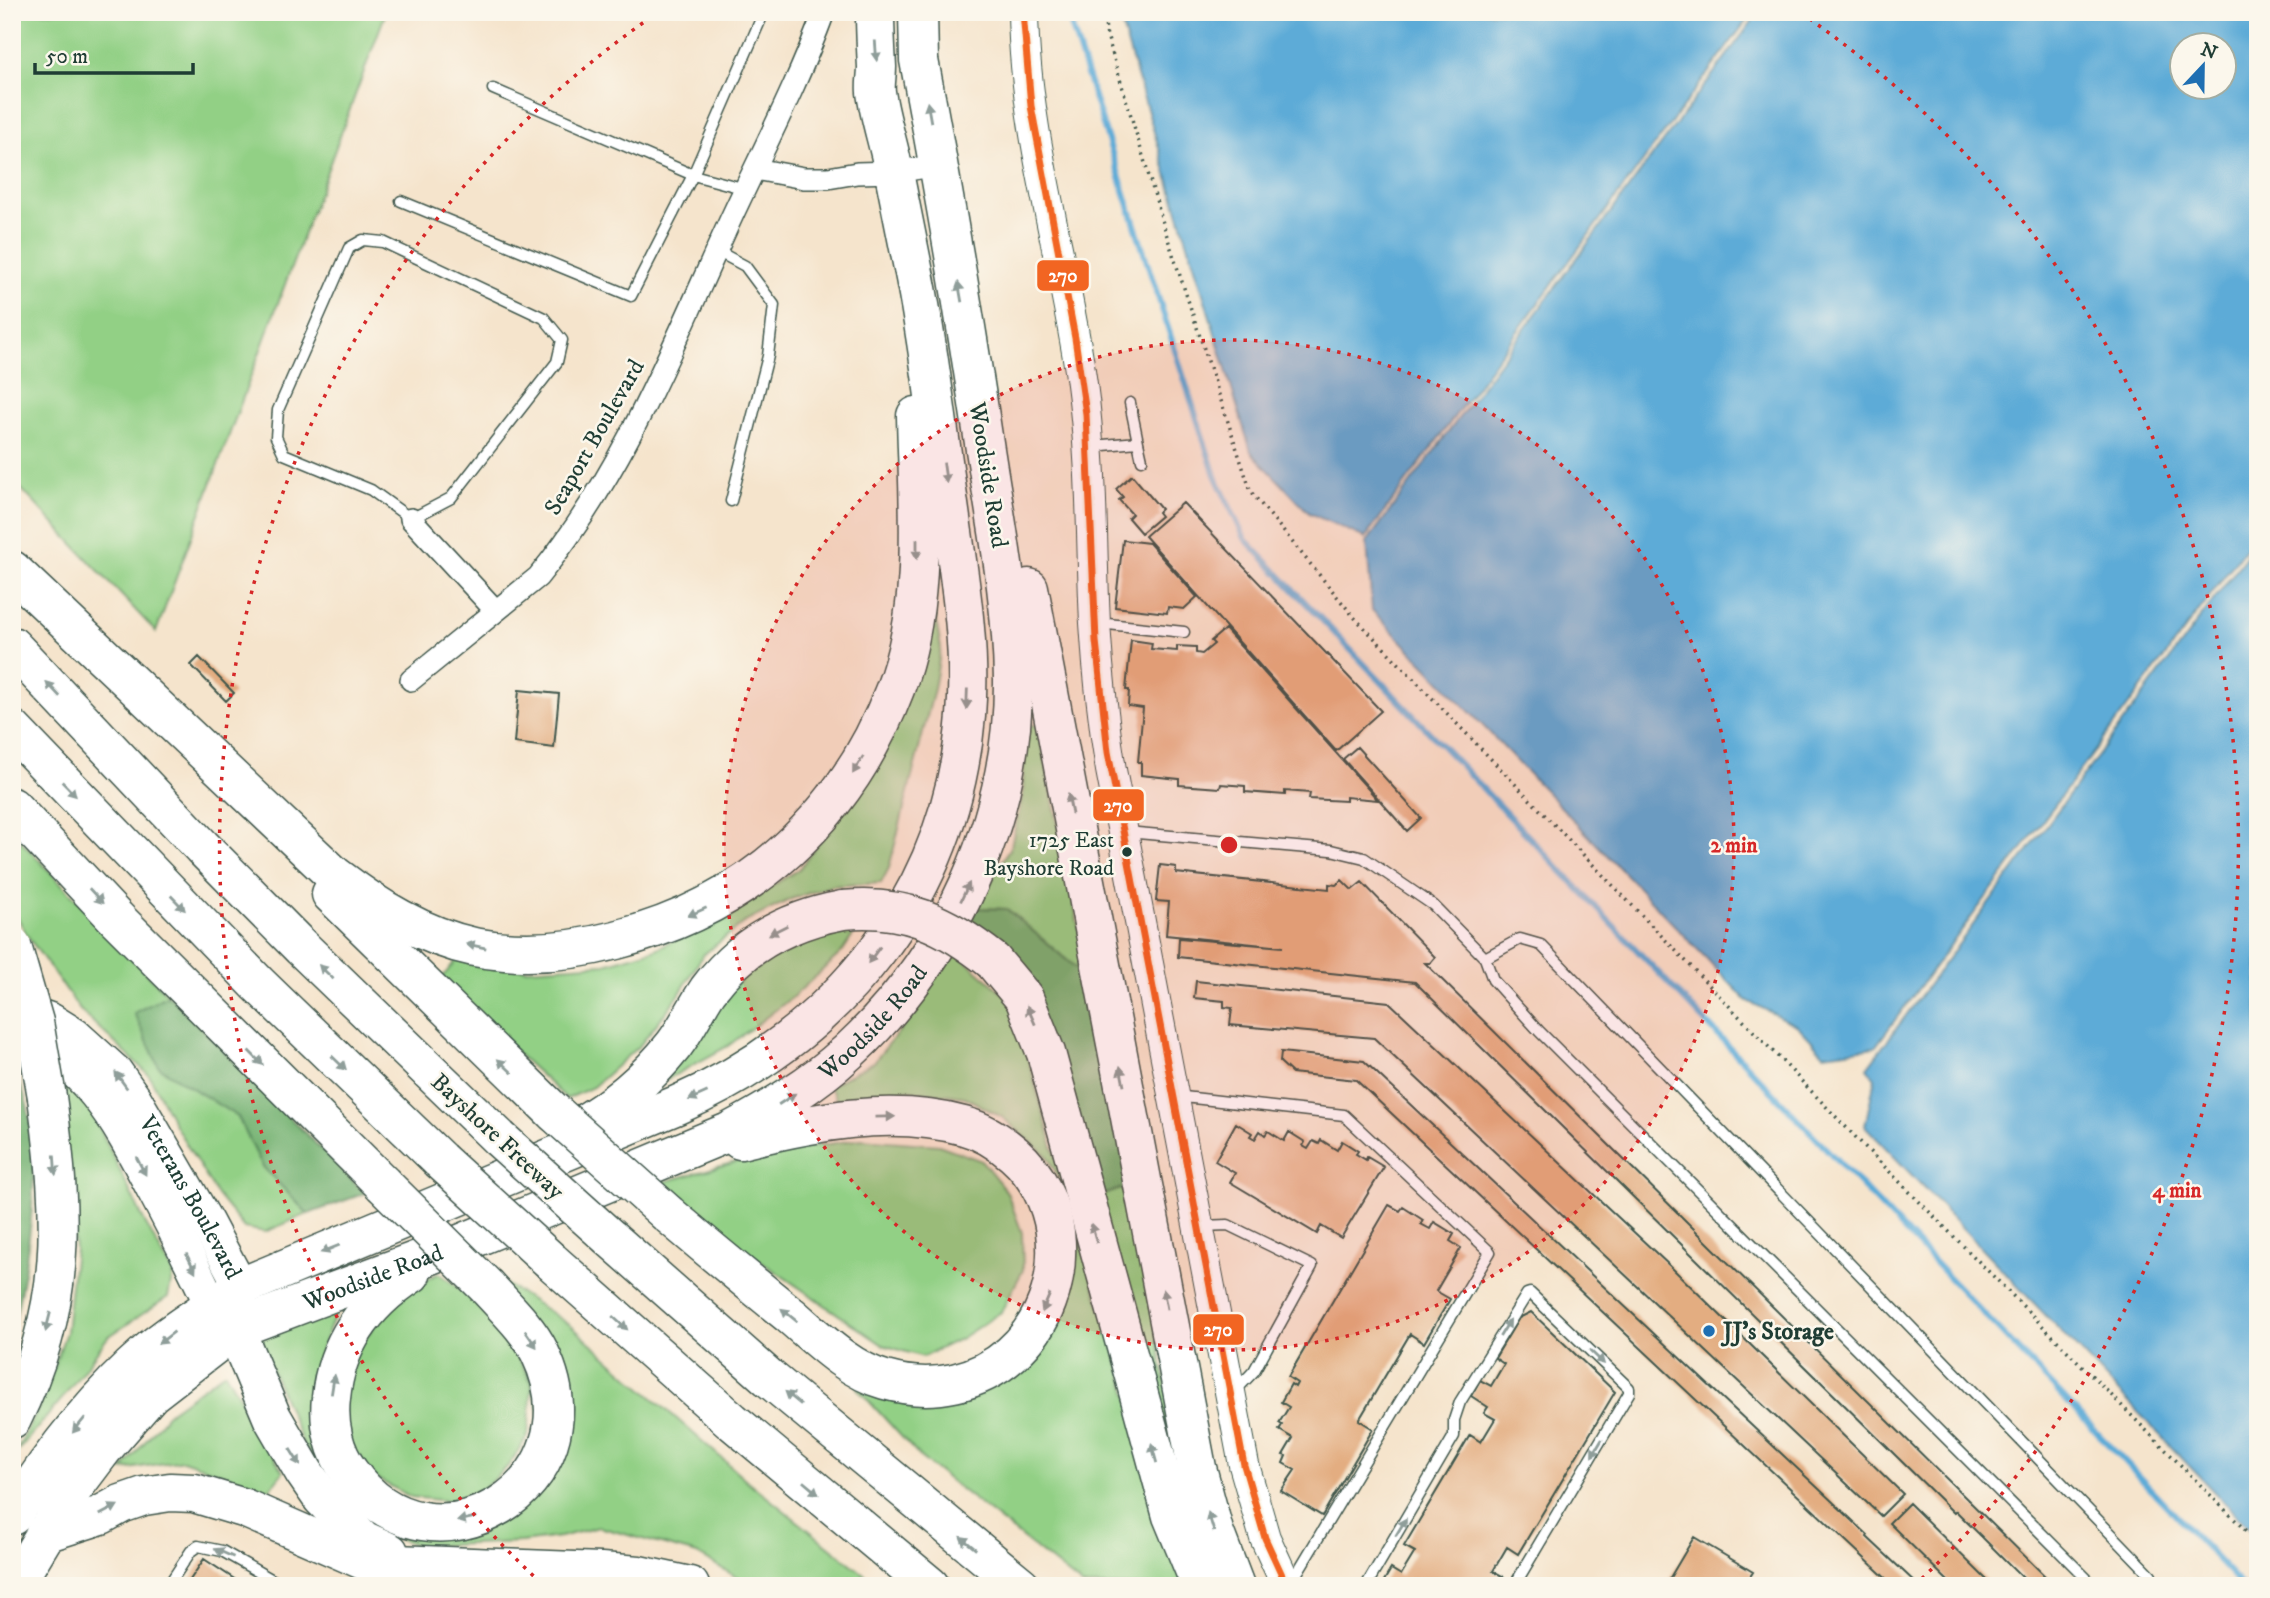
<svg xmlns="http://www.w3.org/2000/svg" width="2270" height="1598" font-family="'IM FELL DW Pica',serif">
<style>
.green{fill:#92d085;stroke:#58865c;stroke-width:2}
.forest{fill:#75b272;stroke:#4a7853;stroke-width:2}
.water{fill:#5dabd7;stroke:#3e7486;stroke-width:2;fill-rule:evenodd}
.lines{fill:none;stroke-linecap:round;stroke-linejoin:round}
.stream{stroke:#5dabd7;stroke-width:6}
.building{fill:#e3ad81}
.lane-casing{stroke:#3f564b;stroke-width:13}
.street-casing{stroke:#3f564b;stroke-width:24}
.secondary-casing{stroke:#3f564b;stroke-width:32}
.primary-casing{stroke:#3f564b;stroke-width:36}
.highway-casing{stroke:#3f564b;stroke-width:41}
.path{stroke:#3f564b;stroke-width:3.5;stroke-dasharray:2 5;stroke-linecap:butt}
.lane{stroke:#fff;stroke-width:10}
.street{stroke:#fff;stroke-width:21}
.secondary{stroke:#fff;stroke-width:30}
.primary{stroke:#fff;stroke-width:33}
.highway{stroke:#fff;stroke-width:38}
.highway-bridge-casing{stroke:#3f564b;stroke-width:41;stroke-linecap:butt}
.highway-bridge{stroke:#fff;stroke-width:38}
.bus-1-casing{stroke:#fbf7ec;stroke-width:12}
.bus-1{stroke:#f26522;stroke-width:7}
.oneway{fill:#8f9e9a}
.ring{fill:none;stroke:#d62828;stroke-width:3.5;stroke-dasharray:3.5 7}
.bus-dot{fill:#1f3d34;stroke:#fbf7ec;stroke-width:2.5}
.poi-dot{fill:#1f6fb2;stroke:#fbf7ec;stroke-width:2.5}
.labels{text-anchor:middle;stroke-width:5;stroke-linejoin:round;paint-order:stroke}
.bus-label{font-size:22px;fill:#1f3d34;stroke:#fbf7ec;text-anchor:end}
.street-label{font-size:24px;fill:#1f3d34;stroke:#fbf7ec}
.poi-label{font-size:24px;font-weight:bold;fill:#1f3d34;stroke:#fbf7ec;text-anchor:start}
.centre{fill:#d62828;stroke:#fbf7ec;stroke-width:3.5}
.ring-label{font-size:21px;text-anchor:middle;font-weight:bold;fill:#d62828;stroke:#fbf7ec;stroke-width:5;stroke-linejoin:round;paint-order:stroke}
.line-badge{stroke:#fbf7ec;stroke-width:2.5}
.badge-label{font-size:19px;text-anchor:middle;font-weight:bold;fill:#fff}
</style>
<rect width="100%" height="100%" fill="#fbf7ec"/>
<filter id="ink" filterUnits="userSpaceOnUse"><feTurbulence type="fractalNoise" baseFrequency=".0143" numOctaves="2"/><feDisplacementMap in="SourceGraphic" scale="14" xChannelSelector="R" yChannelSelector="G"/><feConvolveMatrix kernelMatrix="1 2 1 2 8 2 1 2 1" color-interpolation-filters="sRGB"/></filter>
<filter id="wash" filterUnits="userSpaceOnUse"><feTurbulence type="fractalNoise" baseFrequency=".00686" numOctaves="4" result="noise"/><feDisplacementMap in="SourceGraphic" scale="28" xChannelSelector="R" yChannelSelector="G"/><feGaussianBlur stdDeviation="1.57" result="paint"/><feColorMatrix in="noise" values="0 0 0 0 0 0 0 0 0 0 0 0 0 0 0 0 0 1.4 0 .05"/><feComposite in="paint" operator="in"/></filter>
<g filter="url(#wash)">
<rect width="100%" height="100%" fill="#f5e4cc"/>
<!-- green -->
<path class="green" d="M12,12h374l-230,620 -144,-153z
M926,614l9,1 6,33 -7,41 -45,179 -8,15 -49,3 -41,13 -46,23 -42,33 -24,40 -38,49 -48,43 -26,12 -128,-117 21,-27 66,14 79,-5 51,-15 79,-40 64,-40 52,-71z
M1024,725h14l51,254 -82,-70 -31,-1 35,-62 12,-53z
M12,832l156,163 -9,72 79,50 25,50 45,47 -43,18 -21,-4 -27,-33 -41,-68 -27,-52 -69,-65 -51,-72 -17,-30z
M865,917l-23,35 -48,44 -66,50 -75,41 39,-56 87,-91z
M951,948l60,52 54,189 -18,-33 -45,-39 -37,-20 -58,-7 -70,10 -8,-14 45,-24 41,-50z
M55,1070l39,46 51,107 28,50 -5,24 -60,40 -46,62 -47,55 28,-55 23,-67 9,-83z
M861,1139l78,6 43,16 25,31 15,41 1,37 -22,42 -41,27 -37,18 -40,-12 -149,-102 -78,-59 109,-30z
M1129,1186l59,317 -91,-306z
M1071,1212l117,374h-105l-163,-129 -63,-69 150,-12z
M439,1273l31,24 36,39 26,47 -4,53 -20,30 -26,24 -34,11 -37,-4 -34,-18 -30,-33 -6,-76 56,-75z
M504,1283l65,41 183,161 127,101h-127l-55,-32 -98,-27 -39,10 -39,5 -100,4 -41,-13 -76,-87 -45,-106 82,-39c-16,41 -43,89 -29,135 4,14 30,49 39,64l118,28 84,-66z
M225,1372l58,100 -16,20 -21,-10 -63,-22 -61,10 48,-59z"/>
<!-- forest -->
<path class="forest" d="M976,908l31,1 82,70 40,207 -32,11 -79,-231 -47,-45z
M168,995l197,198 -57,21 -45,-47 -25,-50 -79,-50 -25,-54z
M12,1065c5,13 12,26 15,40 16,68 0,161 -15,229z"/>
<!-- water -->
<path class="water" d="M1136,12h617l-388,526 -56,-25 -58,-61 -130,-429 15,-9z
M1759,12h499v519l-383,516 -51,7 -26,-28 -52,-26 -374,-390 -5,-68zM2182,46h42v42h-42z
M2258,540v998l-393,-412 10,-48 -8,-10z"/>
<g class="lines">
<!-- stream -->
<path class="stream" d="M1067,12l148,463 30,64 998,1047"/>
</g>
<g id="blocks">
<!-- building -->
<path class="building" d="M1132,475l29,34 -3,3 3,4 -20,17 -13,-15 4,-4 -13,-14 4,-3 -7,-8z
M1183,503l198,208 -45,40 -191,-215z
M1123,540l26,3 48,54 -13,12 -16,-2 -1,6 -52,-6z
M1225,629l153,171 -32,-3v4l-37,-2 1,-6 -25,-2v4l-40,-3v-6l-24,-2 -1,4 -41,-3v-6l-38,-4v-13h-3l5,-54 -15,-2 1,-16h-3l5,-50 21,3 -1,6 26,2v-5l19,1v6l6,1 12,-10 -3,-3z
M199,657l35,36 -8,8 -35,-36z
M519,690l40,4 -5,54 -40,-5z
M1357,747l64,71 -14,13 -64,-72z
M1160,865l16,2v6l153,16v-5l7,1 6,-5 10,10 10,-8 73,75 -5,6h-5l630,623h-24l-75,-75 -2,2 -539,-531 -237,-25 1,-19 104,9 -117,-12 3,-33 -13,-1z
M1196,981l193,21 282,265 232,227 -22,22 -507,-478 -144,-13 2,-17 -8,-1v-6l-30,-3z
M1281,1052l83,9 504,474 -1,2 52,49h-25l-538,-506 -64,-7 -12,-11z
M1236,1123l16,10 -2,3 5,3 5,-8 5,4 3,-4 16,10 5,-9 16,10 -2,4 5,3 5,-8 6,3 2,-4 16,10 5,-9 16,10 -2,3 10,6 1,-3 17,10 -43,71 -20,-12 -4,8 -87,-52 5,-9 -20,-12z
M1389,1205l11,6 3,-4 20,13 -2,4 9,5 4,-7 20,12 -4,7 11,7 -25,43 14,8 -26,44 -14,-9 -51,86 14,9 -51,87 -41,-25 14,-21 -12,-7 3,-7 -3,-1 10,-17 -14,-8 3,-5 -3,-2 10,-16 -8,-5 10,-18 4,3 2,-4 -9,-6z
M1531,1312l84,80 -97,162 -11,-7 -14,24 11,6 -5,9h-118l10,-17 10,6 14,-23 -11,-6 66,-111 11,7 14,-23 -11,-6 4,-6 -17,-11 9,-16 11,6 13,-22 -9,-6 24,-40z
M1909,1503l84,83h-40l-64,-63z
M1694,1537l59,35 -9,14h-79z
M204,1559l41,27h-59z"/>
</g>
</g>
<g filter="url(#ink)">
<use href="#blocks" fill-opacity="0" stroke="#3f564b" stroke-width="2"/>
<g class="lines">
<defs>
<path id="lane" d="M493,89l200,86 53,14
M401,201l230,95 62,-121 71,-163
M363,240l20,2 161,76 18,22 -5,22 -106,136 -40,21 -40,-29 -87,-36 -8,-17 2,-27 71,-162z
M717,251l28,15 29,39 -6,51 -37,145
M1138,442l4,18
M1092,446l46,-4 -8,-39
M1098,623l86,9
M1126,832l205,18 33,8 69,47 52,53 8,22 46,51 555,555
M1485,958l35,-19 21,6 610,630 3,11
M1175,1096l169,19 146,137 -199,331
M1202,1226l26,-1 84,41 -58,105 -19,20
M168,1586l23,-35 7,-5 24,5 61,35
M1366,1586l88,-150v-16l6,-18 67,-108 3,-1 99,95v5l-115,193"/>
<path id="street" d="M755,169l49,9h24l29,-5 37,-1 45,-7
M411,519l84,91
M411,680l127,-103c89,-109 138,-240 196,-365 31,-66 65,-132 90,-200"/>
<path id="secondary" d="M1023,12c2,126 42,248 59,372 11,79 9,159 13,239 3,49 8,98 16,147l133,695 21,73 22,48"/>
<g id="primary">
<path id="s1" d="M12,1006l39,14 24,15 41,37 19,27 71,122 35,66 -4,26"/>
<path d="M12,1034c73,23 107,90 140,153 21,39 41,79 60,119l18,19"/>
</g>
<g id="highway">
<path d="M12,570l322,305c42,32 88,61 140,72 47,9 96,5 142,-7 133,-34 230,-122 279,-251 33,-85 23,-184 21,-273"/>
<path d="M1029,588l168,880 17,63 21,55"/>
<path d="M12,646l190,201 100,101 197,190"/>
<path d="M12,729l246,255 182,176"/>
<path d="M12,807l105,112 266,265"/>
<path d="M331,894l224,219"/>
<path d="M993,961l31,37 22,55 126,463 29,70"/>
<path d="M576,1128c38,-21 71,-49 98,-83 13,-17 22,-37 34,-55 34,-46 80,-70 135,-80"/>
<path d="M668,1214c40,34 81,68 122,101 28,24 59,55 95,65 98,28 182,-48 170,-148 -4,-29 -18,-58 -41,-78 -14,-12 -31,-23 -50,-28 -73,-20 -152,-4 -224,14"/>
<path d="M609,1237l160,141 252,208"/>
<path d="M551,1261l181,160 198,165"/>
<path d="M411,1274c-45,29 -75,70 -80,124 -3,26 3,54 19,75 80,114 254,13 190,-120 -12,-25 -35,-46 -53,-66"/>
<path d="M235,1329l37,88 32,55 18,26 41,42 26,12"/>
<path d="M12,1419c56,-113 51,-202 35,-322"/>
<path d="M12,1516c38,-60 83,-119 137,-165 28,-24 61,-43 92,-64l436,-182c162,-71 274,-209 289,-389 6,-75 -9,-151 -19,-226 -10,-70 -18,-142 -32,-212 -8,-40 -16,-80 -24,-120 -5,-22 -12,-44 -15,-66 -1,-8 1,-16 1,-25 -1,-18 -2,-36 -2,-55"/>
<path d="M45,1533l56,-18 20,-11 23,-8 26,-4 24,1 50,15 126,55 231,9 38,3 51,11"/>
<path id="s2" d="M14,1586l58,-96 31,-41 48,-55 84,-65 225,-85 269,-112c42,-23 83,-47 119,-80 102,-94 166,-232 165,-372 -1,-79 -17,-158 -29,-237 -19,-128 -41,-256 -65,-383l-1,-48"/>
</g>
</defs>
<!-- lane casing -->
<use href="#lane" class="lane-casing"/>
<!-- street casing -->
<use href="#street" class="street-casing"/>
<!-- secondary casing -->
<use href="#secondary" class="secondary-casing"/>
<!-- primary casing -->
<use href="#primary" class="primary-casing"/>
<!-- highway casing -->
<use href="#highway" class="highway-casing"/>
<!-- path -->
<path class="path" d="M1104,12l2,20 59,198 86,262 103,125 514,533 390,393"/>
<!-- lane -->
<use href="#lane" class="lane"/>
<!-- street -->
<use href="#street" class="street"/>
<!-- secondary -->
<use href="#secondary" class="secondary"/>
<!-- primary -->
<use href="#primary" class="primary"/>
<!-- highway -->
<use href="#highway" class="highway"/>
<defs>
<path id="highway-bridge" d="M843,910c61,-6 103,13 150,51
M12,946l22,76 13,75
M555,1113l113,101
M499,1138l110,99
M440,1160l111,101
M383,1184l104,103"/>
</defs>
<!-- highway-bridge casing -->
<use href="#highway-bridge" class="highway-bridge-casing"/>
<!-- highway-bridge -->
<use href="#highway-bridge" class="highway-bridge"/>
<defs>
<path id="bus-1" d="M1023,12l8,94 44,232 11,76 10,227 12,111 136,713 21,73 22,48"/>
</defs>
<!-- bus-1 casing -->
<use href="#bus-1" class="bus-1-casing"/>
<!-- bus-1 -->
<use href="#bus-1" class="bus-1"/>
</g>
<!-- one-way arrows -->
<defs><path id="oneway-solid" d="M-6-.8H1V-3.2L6.5 0L1 3.2V.8H-6Z" transform="scale(1.75)"/></defs>
<g class="oneway">
<use href="#oneway-solid" transform="translate(876 51) rotate(86)"/>
<use href="#oneway-solid" transform="translate(929 112) rotate(-100)"/>
<use href="#oneway-solid" transform="translate(960 292) rotate(-100)"/>
<use href="#oneway-solid" transform="translate(945 473) rotate(82)"/>
<use href="#oneway-solid" transform="translate(917 549) rotate(90)"/>
<use href="#oneway-solid" transform="translate(53 689) rotate(-133)"/>
<use href="#oneway-solid" transform="translate(967 699) rotate(92)"/>
<use href="#oneway-solid" transform="translate(858 765) rotate(121)"/>
<use href="#oneway-solid" transform="translate(69 789) rotate(46)"/>
<use href="#oneway-solid" transform="translate(1070 804) rotate(-101)"/>
<use href="#oneway-solid" transform="translate(965 892) rotate(-65)"/>
<use href="#oneway-solid" transform="translate(96 896) rotate(47)"/>
<use href="#oneway-solid" transform="translate(178 903) rotate(46)"/>
<use href="#oneway-solid" transform="translate(697 912) rotate(156)"/>
<use href="#oneway-solid" transform="translate(778 930) rotate(153)"/>
<use href="#oneway-solid" transform="translate(476 946) rotate(-168)"/>
<use href="#oneway-solid" transform="translate(874 955) rotate(126)"/>
<use href="#oneway-solid" transform="translate(326 972) rotate(-136)"/>
<use href="#oneway-solid" transform="translate(1031 1015) rotate(-114)"/>
<use href="#oneway-solid" transform="translate(256 1058) rotate(45)"/>
<use href="#oneway-solid" transform="translate(339 1063) rotate(44)"/>
<use href="#oneway-solid" transform="translate(505 1066) rotate(-137)"/>
<use href="#oneway-solid" transform="translate(1122 1076) rotate(-101)"/>
<use href="#oneway-solid" transform="translate(121 1080) rotate(-126)"/>
<use href="#oneway-solid" transform="translate(698 1096) rotate(156)"/>
<use href="#oneway-solid" transform="translate(787 1099) rotate(-33)"/>
<use href="#oneway-solid" transform="translate(885 1117) rotate(-1)"/>
<use href="#oneway-solid" transform="translate(55 1165) rotate(86)"/>
<use href="#oneway-solid" transform="translate(141 1166) rotate(62)"/>
<use href="#oneway-solid" transform="translate(1094 1233) rotate(-105)"/>
<use href="#oneway-solid" transform="translate(330 1249) rotate(158)"/>
<use href="#oneway-solid" transform="translate(191 1263) rotate(63)"/>
<use href="#oneway-solid" transform="translate(1165 1299) rotate(-101)"/>
<use href="#oneway-solid" transform="translate(1046 1303) rotate(113)"/>
<use href="#oneway-solid" transform="translate(789 1315) rotate(-141)"/>
<use href="#oneway-solid" transform="translate(48 1322) rotate(104)"/>
<use href="#oneway-solid" transform="translate(620 1323) rotate(42)"/>
<use href="#oneway-solid" transform="translate(1505 1328) rotate(-58)"/>
<use href="#oneway-solid" transform="translate(166 1338) rotate(143)"/>
<use href="#oneway-solid" transform="translate(531 1339) rotate(55)"/>
<use href="#oneway-solid" transform="translate(1597 1357) rotate(44)"/>
<use href="#oneway-solid" transform="translate(333 1384) rotate(-81)"/>
<use href="#oneway-solid" transform="translate(793 1398) rotate(-140)"/>
<use href="#oneway-solid" transform="translate(79 1425) rotate(129)"/>
<use href="#oneway-solid" transform="translate(1597 1448) rotate(121)"/>
<use href="#oneway-solid" transform="translate(1154 1453) rotate(-105)"/>
<use href="#oneway-solid" transform="translate(295 1457) rotate(58)"/>
<use href="#oneway-solid" transform="translate(811 1488) rotate(40)"/>
<use href="#oneway-solid" transform="translate(109 1510) rotate(-28)"/>
<use href="#oneway-solid" transform="translate(467 1519) rotate(167)"/>
<use href="#oneway-solid" transform="translate(1211 1522) rotate(-107)"/>
<use href="#oneway-solid" transform="translate(1401 1527) rotate(-59)"/>
<use href="#oneway-solid" transform="translate(968 1543) rotate(-141)"/>
<use href="#oneway-solid" transform="translate(224 1553) rotate(-156)"/>
</g>
</g>
<!-- distance rings -->
<circle cx="1229" cy="845" r="505" fill="#d62828" fill-opacity=".12"/>
<g class="ring">
<circle cx="1229" cy="845" r="505"/>
<path d="M541 1583A1009 1009 0 0 1 657 13M1801 13A1009 1009 0 0 1 1917 1583"/>
</g>
<!-- markers -->
<circle class="bus-dot" cx="1127" cy="852" r="6"/>
<circle class="poi-dot" cx="1709" cy="1331" r="7"/>
<g class="labels">
<!-- bus labels -->
<g class="bus-label">
<text x="1114" y="847">1725 East<tspan x="1114" dy="28">Bayshore Road</tspan></text>
</g>
<!-- street labels -->
<g class="street-label">
<text transform="translate(594 437) rotate(-60)" y="8">Seaport Boulevard</text>
<text transform="translate(989 475) rotate(81)" y="8">Woodside Road</text>
<text dy="8" stroke="none"><textPath href="#s2" startOffset="1057">Woodside Road</textPath></text>
<text transform="translate(498 1136) rotate(43)" y="8">Bayshore Freeway</text>
<text dy="8" stroke="none"><textPath href="#s1" startOffset="271">Veterans Boulevard</textPath></text>
<text dy="8" stroke="none"><textPath href="#s2" startOffset="490">Woodside Road</textPath></text>
</g>
<!-- poi labels -->
<g class="poi-label">
<text x="1723" y="1339">JJ's Storage</text>
</g>
</g>
<circle cx="1229" cy="845" r="10" class="centre"/>
<g class="ring-label">
<text x="1734" y="852">2 min</text>
<text x="2177" y="1197">4 min</text>
</g>
<g class="line-badge">
<rect x="1036" y="259" width="54" height="33" rx="7" fill="#f26522"/>
<rect x="1092" y="788" width="53" height="34" rx="7" fill="#f26522"/>
<rect x="1192" y="1313" width="53" height="33" rx="7" fill="#f26522"/>
</g>
<g class="badge-label">
<text x="1063" y="282">270</text>
<text x="1118" y="812">270</text>
<text x="1218" y="1336">270</text>
</g>
<!-- margin -->
<rect width="2270" height="1598" fill="none" stroke="#fbf7ec" stroke-width="42"/>
<!-- north arrow -->
<g transform="translate(2203 66) rotate(22)"><circle r="33" fill="#fbf7ec" stroke="#a3ada2" stroke-width="2"/>
<path d="M0-5L12 26L0 18L-12 26Z" fill="#1f6fb2"/>
<text y="-10" font-size="19" font-weight="bold" text-anchor="middle" fill="#1f3d34">N</text>
</g>
<!-- scale -->
<path d="M35 63v10h158v-10" fill="none" stroke="#1f3d34" stroke-width="3.5"/>
<text x="46" y="63" font-size="21" fill="#1f3d34" stroke="#fbf7ec" stroke-width="5" paint-order="stroke">50 m</text>
</svg>
